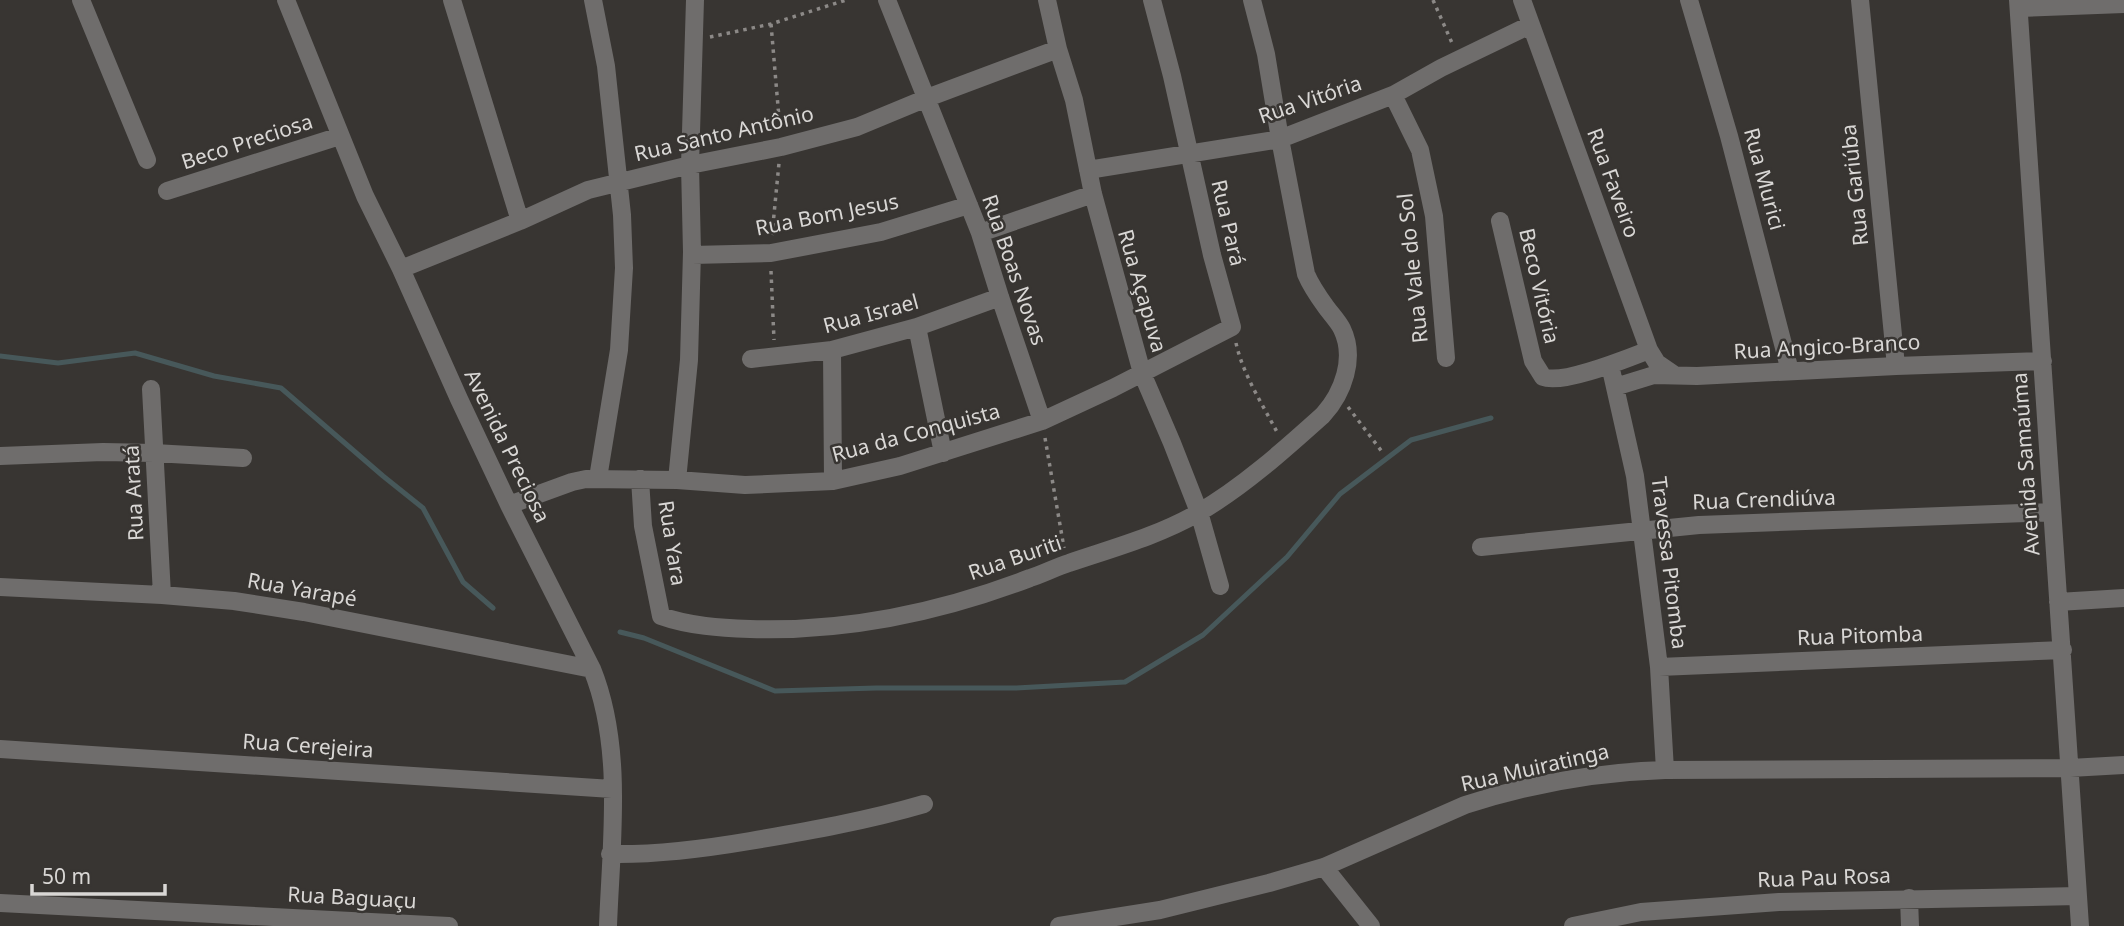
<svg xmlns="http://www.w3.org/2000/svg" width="2124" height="926" font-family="'Noto Sans',sans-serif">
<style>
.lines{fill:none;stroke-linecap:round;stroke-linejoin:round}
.stream{stroke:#47585a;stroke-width:5}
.path{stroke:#8c8987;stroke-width:3.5;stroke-dasharray:3.5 5;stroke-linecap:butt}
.minor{stroke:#6f6d6c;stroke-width:18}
.labels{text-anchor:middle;stroke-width:5;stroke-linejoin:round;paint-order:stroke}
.street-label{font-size:21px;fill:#d9d7d5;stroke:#383532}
</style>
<rect width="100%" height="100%" fill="#383532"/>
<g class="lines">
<!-- stream -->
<path class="stream" d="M0,356l58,7 77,-10 79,23 67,12 102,88 40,32 40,74 30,26
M620,632l24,6 131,53 101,-3h140l109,-6 78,-47 84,-78 53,-63 71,-54 80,-22"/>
<!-- path -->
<path class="path" d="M1433,0l19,43
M771,24l9,106
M710,37l61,-13 75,-24
M772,235l7,-72
M771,271l3,69
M1236,343c7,32 27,62 42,91
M1348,407l35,46
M1045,438l19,110"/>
<!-- minor -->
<path class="minor" d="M81,0l66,160
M286,0l79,196 36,73 58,130 50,106 83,164c32,79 19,174 16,257
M452,0l68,221
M593,0l13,66 16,149 2,53 -5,82 -21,128
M887,0l93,233 20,64 42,124
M1047,0l11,49 16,51 19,94 49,179 30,70 27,69 21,74
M1522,0l127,350 8,13 16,11
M1689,0l40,136 61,235
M1860,0l36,366
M2018,0l62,926
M2019,8l105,-4
M1393,95l27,55 14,66 12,142
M1088,170l192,-31 113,-44 48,-27 89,-43
M167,191l173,-55
M1500,221l33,140 10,16c20,8 85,-19 106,-27
M980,233l113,-39
M692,255l79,-2 110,-21 88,-27
M401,269l119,-48 68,-31 102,-25 91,-18 76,-20 70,-29 131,-49
M917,327l26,126
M832,350l1,131
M751,359l81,-9 85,-23 83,-30
M1610,365l25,111 24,191 6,103
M1615,387l39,-12 43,1 199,-10 147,-5
M151,389l11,206
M0,456l103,-4 51,1 89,5
M640,479l3,47 18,90c28,10 60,12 89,13 95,3 191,-17 280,-51 13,-4 26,-11 39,-15 44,-15 89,-27 129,-50 45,-26 86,-63 125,-98 20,-22 33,-57 19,-86 -4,-8 -11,-15 -16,-22 -8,-11 -15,-21 -20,-33l-26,-135 -14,-85 -14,-54
M677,480l12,-120 3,-108 -2,-87 5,-165
M509,505l63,-23 14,-3 91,1 68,5 88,-4 67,-15 142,-45 71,-33 119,-61 -20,-72 -40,-179 -20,-76
M1481,547l218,-22 352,-13
M0,587l162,8 72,6 70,11 288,57
M2058,602l66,-4
M1659,667l404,-17
M0,749l612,40
M610,854c48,1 93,-5 140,-13 58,-10 116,-20 174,-37
M1324,867l47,59
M1909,898l1,28
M0,903l449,23
M1059,926l101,-16 109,-27 55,-16 141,-62c65,-21 132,-33 200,-35l405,-2 54,-3
M1573,926l68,-14 138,-10 299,-6"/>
</g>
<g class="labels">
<!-- street labels -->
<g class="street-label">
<text transform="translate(1310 100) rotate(-19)" y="7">Rua Vitória</text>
<text transform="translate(724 134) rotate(-13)" y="7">Rua Santo Antônio</text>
<text transform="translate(247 142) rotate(-18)" y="7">Beco Preciosa</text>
<text transform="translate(1764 179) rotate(75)" y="7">Rua Murici</text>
<text transform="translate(1613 183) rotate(70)" y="7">Rua Faveiro</text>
<text transform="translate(1855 185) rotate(-96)" y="7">Rua Gariúba</text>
<text transform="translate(827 215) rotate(-11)" y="7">Rua Bom Jesus</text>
<text transform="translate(1228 223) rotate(77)" y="7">Rua Pará</text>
<text transform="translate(1413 268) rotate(-96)" y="7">Rua Vale do Sol</text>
<text transform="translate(1014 270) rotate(71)" y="7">Rua Boas Novas</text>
<text transform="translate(1539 286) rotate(77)" y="7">Beco Vitória</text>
<text transform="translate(1142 291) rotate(74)" y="7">Rua Açapuva</text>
<text transform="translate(871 314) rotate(-15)" y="7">Rua Israel</text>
<text transform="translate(1827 347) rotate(-3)" y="7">Rua Angico-Branco</text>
<text transform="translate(916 433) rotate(-15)" y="7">Rua da Conquista</text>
<text transform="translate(507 446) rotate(64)" y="7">Avenida Preciosa</text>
<text transform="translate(2026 464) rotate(-94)" y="7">Avenida Samaúma</text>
<text transform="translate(134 493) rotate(-93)" y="7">Rua Aratá</text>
<text transform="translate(1764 500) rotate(-2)" y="7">Rua Crendiúva</text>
<text transform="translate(672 543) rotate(81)" y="7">Rua Yara</text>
<text transform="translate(1015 558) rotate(-19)" y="7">Rua Buriti</text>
<text transform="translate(1669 563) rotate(83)" y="7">Travessa Pitomba</text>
<text transform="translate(302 590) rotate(10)" y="7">Rua Yarapé</text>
<text transform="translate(1860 636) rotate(-2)" y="7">Rua Pitomba</text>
<text transform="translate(308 746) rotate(4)" y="7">Rua Cerejeira</text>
<text transform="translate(1535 768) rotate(-13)" y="7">Rua Muiratinga</text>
<text transform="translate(1824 878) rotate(-2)" y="7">Rua Pau Rosa</text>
<text transform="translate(352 898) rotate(3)" y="7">Rua Baguaçu</text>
</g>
</g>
<!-- scale -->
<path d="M32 884v10h133v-10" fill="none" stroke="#d9d7d5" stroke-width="3.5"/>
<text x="42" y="884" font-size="21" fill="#d9d7d5" stroke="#383532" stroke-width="5" paint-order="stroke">50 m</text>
</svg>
